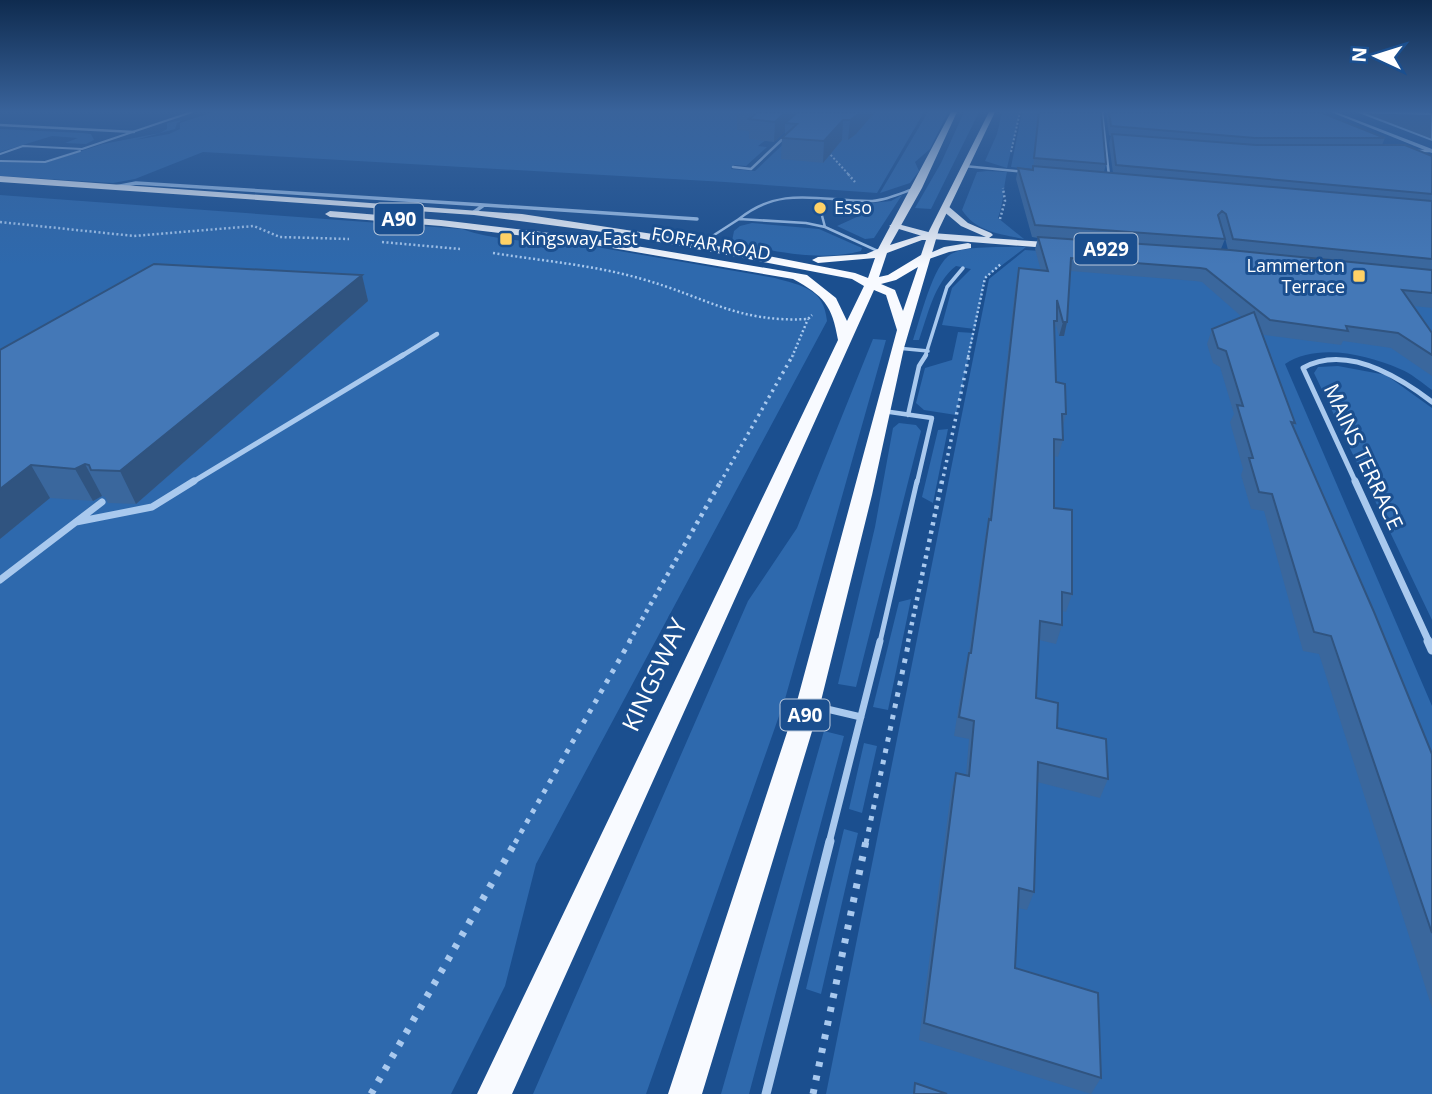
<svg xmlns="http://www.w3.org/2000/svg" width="1432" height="1094" font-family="'Open Sans',sans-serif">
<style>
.green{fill:#2e69ad}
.water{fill:#3c6290;stroke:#9cc4f0;stroke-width:2}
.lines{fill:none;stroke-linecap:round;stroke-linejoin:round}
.path-far5{stroke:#a9c9ee;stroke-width:2;stroke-dasharray:2 2;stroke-linecap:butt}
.path-far4{stroke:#a9c9ee;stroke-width:2.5;stroke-dasharray:2 2.5;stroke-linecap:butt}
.path-far3{stroke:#a9c9ee;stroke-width:3.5;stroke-dasharray:2.5 4.5;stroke-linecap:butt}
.path-far2{stroke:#a9c9ee;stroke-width:4.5;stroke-dasharray:3.5 5;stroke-linecap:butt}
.path-far1{stroke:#a9c9ee;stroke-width:5;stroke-dasharray:4.5 7;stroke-linecap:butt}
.path{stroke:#a9c9ee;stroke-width:7;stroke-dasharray:5 9;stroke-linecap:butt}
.service-far6{stroke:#a9c9ee;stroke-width:2}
.service-far5{stroke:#a9c9ee;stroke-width:2.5}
.service-far4{stroke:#a9c9ee;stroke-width:3.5}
.service-far3{stroke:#a9c9ee;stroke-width:4.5}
.service-far2{stroke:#a9c9ee;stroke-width:5}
.service-far1{stroke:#a9c9ee;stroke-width:7}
.service{stroke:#a9c9ee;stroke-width:9}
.minor-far5{stroke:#a9c9ee;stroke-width:2.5}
.minor-far4{stroke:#a9c9ee;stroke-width:3.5}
.minor-far3{stroke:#a9c9ee;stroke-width:4.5}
.minor-far2{stroke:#a9c9ee;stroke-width:5}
.minor-far1{stroke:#a9c9ee;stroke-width:7}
.minor{stroke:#a9c9ee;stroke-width:9}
.tertiary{fill:#a9c9ee;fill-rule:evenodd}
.primary{fill:#f0f6ff;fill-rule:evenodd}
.trunk{fill:#f8faff;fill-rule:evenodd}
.wall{fill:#3a679d;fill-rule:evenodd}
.shaded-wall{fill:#305480}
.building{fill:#4478b7;stroke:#305480;stroke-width:2}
.poi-dot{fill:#ffd166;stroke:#1b4f8f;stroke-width:2.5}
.labels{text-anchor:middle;stroke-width:6;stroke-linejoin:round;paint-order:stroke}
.far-poi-label{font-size:18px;fill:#fff;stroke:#1b4f8f;text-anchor:start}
.far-street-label{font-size:18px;fill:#fff;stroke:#1b4f8f}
.shield{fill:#1b4f8f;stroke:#bbcadd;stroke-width:2}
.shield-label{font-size:19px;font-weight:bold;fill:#fff}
.street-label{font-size:21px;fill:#fff;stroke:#1b4f8f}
.near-street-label{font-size:24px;fill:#fff;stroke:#1b4f8f}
</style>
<rect width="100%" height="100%" fill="#1b4f8f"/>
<!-- green -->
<path class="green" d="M213,112h589l-44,34 9,1 -21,19 -12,-1 -3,4 24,2 38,-36 36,-23h95l-47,81 -152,-11 -522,-30 -68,27 -22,4 -113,-7v-14l45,1 58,-19 57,-11 7,-4v-6l16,-3 -6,3 -2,6 -40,11 34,-6 11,-5v-6z
M928,112h20l-18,37 -15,13 4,9 -9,12 -30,10z
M964,112h15l-48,97 -16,-1 26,-45z
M1002,112h18l-13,56 -22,-7 12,-27z
M1022,112h74l-8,62 -77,-7z
M0,129l82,4 9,1 3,6 -8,4 -21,-1 13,-5 -26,-2 -52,16z
M987,171l20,1c-4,17 -3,30 -9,46l26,21c-24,-5 -48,-7 -62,-29l15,-38z
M0,195l462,34c36,13 79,13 117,15l196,34c27,8 49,10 52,43l-291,543 -31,122 -54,108h-451z
M902,195l-28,43 -9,1 -28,-13 22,-10 -9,-3 2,-8 39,-4z
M752,223l67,6 43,19 -1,3c-42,11 -83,0 -125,-7l-4,-3 2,-10 6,-5z
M996,247h30l-41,31 -10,51 -33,-4 10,-37 19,-19 -15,-3c-22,17 -28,49 -37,74h-6c7,-20 20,-76 38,-86 13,-7 30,-6 45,-7z
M1025,250l186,12 221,24v104c-10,-7 -21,-17 -32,-21 -35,-15 -83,-26 -115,-5l147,342v388h-606l163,-815z
M958,332l16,1 -18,82 -32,-5 -8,-7 9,-35 27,-8z
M873,339l13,1 -101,359 -139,395h-113l215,-493 49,-73z
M1338,366l48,9 46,33v212l-118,-247 4,-6z
M899,423l17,2 5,6 -65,256 -18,-3 37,-157 18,-99z
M948,429l-15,74 -11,-6 16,-67z
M911,599l-23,111 -15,-3 26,-105z
M824,731l20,5 -95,358h-28z
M864,743l13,3 -15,67 -13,-4z
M844,829l14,4 -37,161 -15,-5z"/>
<!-- water -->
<path class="water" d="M1359,112l73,2v26z"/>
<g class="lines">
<!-- path-far5 -->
<path class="path-far5" d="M1414,112l18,2
M828,152l22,24
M1011,152l9,-40"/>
<!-- path-far4 -->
<path class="path-far4" d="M848,174l7,8
M1000,219l5,-18 -2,-13
M0,222l134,14 120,-10 26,11 69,2
M382,242l78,7
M493,253c50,8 101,12 149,26 64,18 95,44 166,40l4,-4
M792,357l16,-38
M968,357l17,-79 17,-15"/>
<!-- path-far3 -->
<path class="path-far3" d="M720,483l73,-128
M942,483l27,-128"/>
<!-- path-far2 -->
<path class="path-far2" d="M629,642l92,-161
M908,642l34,-161"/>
<!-- path-far1 -->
<path class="path-far1" d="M515,843l115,-202
M866,843l43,-202"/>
<!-- path -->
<path class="path" d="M371,1094l145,-253
M813,1094l53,-253"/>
<!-- service-far6 -->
<path class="service-far6" d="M0,154l23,-8 59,3 110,-37
M0,161l45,1 35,-11"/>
<!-- service-far5 -->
<path class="service-far5" d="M821,212l4,15
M739,219c42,-34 81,-18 130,-18 16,0 32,-8 47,-13
M700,244l39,-25 67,4 19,4 55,25"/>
<!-- service-far4 -->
<path class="service-far4" d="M897,348l31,3
M925,357l22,-70 16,-19"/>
<!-- service-far3 -->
<path class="service-far3" d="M883,411l49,7 -15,65
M908,415l11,-49 7,-11"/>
<!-- service-far2 -->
<path class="service-far2" d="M880,642l37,-161"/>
<!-- service-far1 -->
<path class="service-far1" d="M814,706l47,11
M829,843l51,-202"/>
<!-- service -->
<path class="service" d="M766,1094l64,-253"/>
<!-- minor-far5 -->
<path class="minor-far5" d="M1102,112l7,64
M0,125l134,7
M1409,151h23
M964,166l62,6
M733,167l18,2 37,-35"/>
<!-- minor-far4 -->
<path class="minor-far4" d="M1109,174v5
M115,187l21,-4 348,22 -10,7
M484,205l213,14"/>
<!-- minor-far3 -->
<path class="minor-far3" d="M400,357l37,-23"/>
<!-- minor-far2 -->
<path class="minor-far2" d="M191,483l212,-128
M1356,483l-53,-115c43,-24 95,8 129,34"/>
<!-- minor-far1 -->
<path class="minor-far1" d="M1355,481l74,161
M76,522l76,-15 42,-26
M0,580l102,-78"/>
<!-- minor -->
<path class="minor" d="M1428,641l4,9"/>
<!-- tertiary -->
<path class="tertiary" d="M1331,112h5l96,37v4z"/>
<!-- primary -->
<path class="primary" d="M942,206h6l20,17 23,10 2,2 -4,3 72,5 5,3 -5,3 -129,-10 -43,-13 5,-3 38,10 54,4 -25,-11 -19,-16z
M968,243l3,1v4l-22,4 -23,8 -5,-3 23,-10z"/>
<!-- trunk -->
<path class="trunk" d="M951,112h6l-35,76 -32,57 38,-12 61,-121h6l-56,117 -35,119 -32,147 -52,210 -118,389h-34l128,-389 101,-375 -11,-35 -12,-5 -362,804h-35l361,-754c-6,-35 -14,-44 -45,-61l-210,-36 -142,-17 -111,-9 -5,-3 5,-3 111,9 142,17 224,38 29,23 11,23 17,-35 -12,-7 -234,-45 -144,-19 -474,-33v-6l522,38 144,22 189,37 13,5 7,-20 -57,5 -6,-3 6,-3 48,-3 12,-5zM922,240h4l-5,15 -33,20 -9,2 8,-24zM918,267l-15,44 -8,-21 -14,-6 15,-4z"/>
</g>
<!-- wall -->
<path class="wall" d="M737,112h138l-19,22 -8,6h-6l-19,23 -42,-4 1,-21 3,-3v-3l-11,10 -25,-3v-8l-12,-1z
M1038,112h63l5,52 -2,8 9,1 -4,-30 2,-7 -2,-1 -3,-23h214l65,26 -3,7 50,11v152l-19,-2 19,27v43l-41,-28 -48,-7 -2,4 -77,-10 -2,-2 33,90 -2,4 139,327v254l-113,-354 -16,-3 -39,-140 -13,-2 -10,-34 2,-6 -13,-47 4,-8 -14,-47 -7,-4 -6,-19 5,-15 30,-12 -40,-35 -7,-1 -125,-10 -3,51 -3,14h-5l-3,-11 -2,8 2,49 10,32 -3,12v14l-5,17 -4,-1v52l18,86 -6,18 -4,-1v14l-6,19 -17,-4 -3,58 21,30 51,51 -8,19 -63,-16 -3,110 -7,18 -9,-2 -3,60 86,110 -10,16 -172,-54 32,-249 5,-18 10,2 3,-36 -15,-3 10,-65 5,-18 16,-116 4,-18 27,-238 3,-13 22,3 -6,-22 3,-11 -6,-1 -16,-58 2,-11 15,2zM1222,226l6,24 -7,-1 4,-10z
M362,275l6,26 -232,203 -28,-1 -3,-6 -3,-1 -9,5 -43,-3 -50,41v-189z"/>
<!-- shaded-wall -->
<path class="shaded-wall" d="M786,112h21l-22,11v9l-11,10 1,-20z
M861,112h14l-19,22 -8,6 2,-20z
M843,120l-1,20 -19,23 1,-22z
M362,275l6,26 -232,203 -16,-33z
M1063,322h4l-3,14h-5z
M85,464l17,32 -9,5 -18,-32z
M31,465l19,33 -50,41v-50z"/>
<!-- building -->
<path class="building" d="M756,112h30l-11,10 -26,-3 9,-7z
M798,112h63l-11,8h-7l-19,21 -42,-3 15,-14 -12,-1z
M1039,112h62l5,52 -72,-6z
M1109,112h211l65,26h-130l-144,-12z
M1112,134l144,11h149l27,11v38l-316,-29z
M1033,166l399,35v58l-199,-20 -7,-25 -4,-3 -4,4 7,24 -190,-14 -17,-57 15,2z
M1038,237l192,13 202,20v23l-30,-3 30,43v22l-34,-22 -52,-7 2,5 -78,-11 -64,-51 -6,-1 -129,-10 -4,64h-4l-6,-22v21h-3l2,61 9,2 1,30h-4l1,26 -9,-1v69l18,2v84l-10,-2v33l-22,-4 -4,77 22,5 -1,25 49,11 2,40 -70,-17 -4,130 -15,-4 -4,80 83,25 3,85 -177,-55 32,-250 13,3 5,-55 -15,-4 10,-64h2l18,-134 2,1 28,-252 29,3z
M154,264l208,11 -242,196 -29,-1 -2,-5 -4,-1 -10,5 -44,-4 -31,24v-139z
M1254,312l41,111 -4,-1 83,190 58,142v179l-101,-297 -17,-4 -42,-138 -13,-2 -10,-34h4l-16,-53 6,1 -17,-55 -8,-3 -6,-19z
M915,1083l32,11h-33z"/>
<!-- sky -->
<linearGradient id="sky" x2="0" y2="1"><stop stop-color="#0f2b4f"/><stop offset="0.42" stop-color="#39639b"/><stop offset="1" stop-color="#39639b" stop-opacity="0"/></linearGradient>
<rect width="1432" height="265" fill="url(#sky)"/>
<!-- markers -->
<g class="poi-dot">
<circle cx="820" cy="208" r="7"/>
<rect x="499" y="232" width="14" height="14" rx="3.5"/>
<rect x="1352" y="269" width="14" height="14" rx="3.5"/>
</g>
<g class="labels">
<!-- far-poi labels -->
<g class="far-poi-label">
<text x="834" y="214">Esso</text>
<text x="520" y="245">Kingsway East</text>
<text x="1345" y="272" text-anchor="end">Lammerton<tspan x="1345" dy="21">Terrace</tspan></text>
</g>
<!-- far-street labels -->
<g class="far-street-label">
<text transform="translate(711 244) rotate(10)" y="6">FORFAR ROAD</text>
</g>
<!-- shield labels -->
<g class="shield">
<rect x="374.5" y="203.5" width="49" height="31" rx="5"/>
<rect x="1074.5" y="233.5" width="63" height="31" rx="5"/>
<rect x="780.5" y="699.5" width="49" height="31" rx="5"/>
</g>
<g class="shield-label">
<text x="399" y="226">A90</text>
<text x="1106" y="256">A929</text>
<text x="805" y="722">A90</text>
</g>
<!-- street labels -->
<g class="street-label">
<text transform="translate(1363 457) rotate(65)" y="7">MAINS TERRACE</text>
</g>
<!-- near-street labels -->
<g class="near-street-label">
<text transform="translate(655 675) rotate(-65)" y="8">KINGSWAY</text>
</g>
</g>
<!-- north arrow -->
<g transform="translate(1376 56) rotate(274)" stroke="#1b4f8f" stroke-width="5" paint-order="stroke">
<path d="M0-5L12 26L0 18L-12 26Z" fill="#ffffff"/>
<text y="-10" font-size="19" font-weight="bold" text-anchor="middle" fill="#ffffff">N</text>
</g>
</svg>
